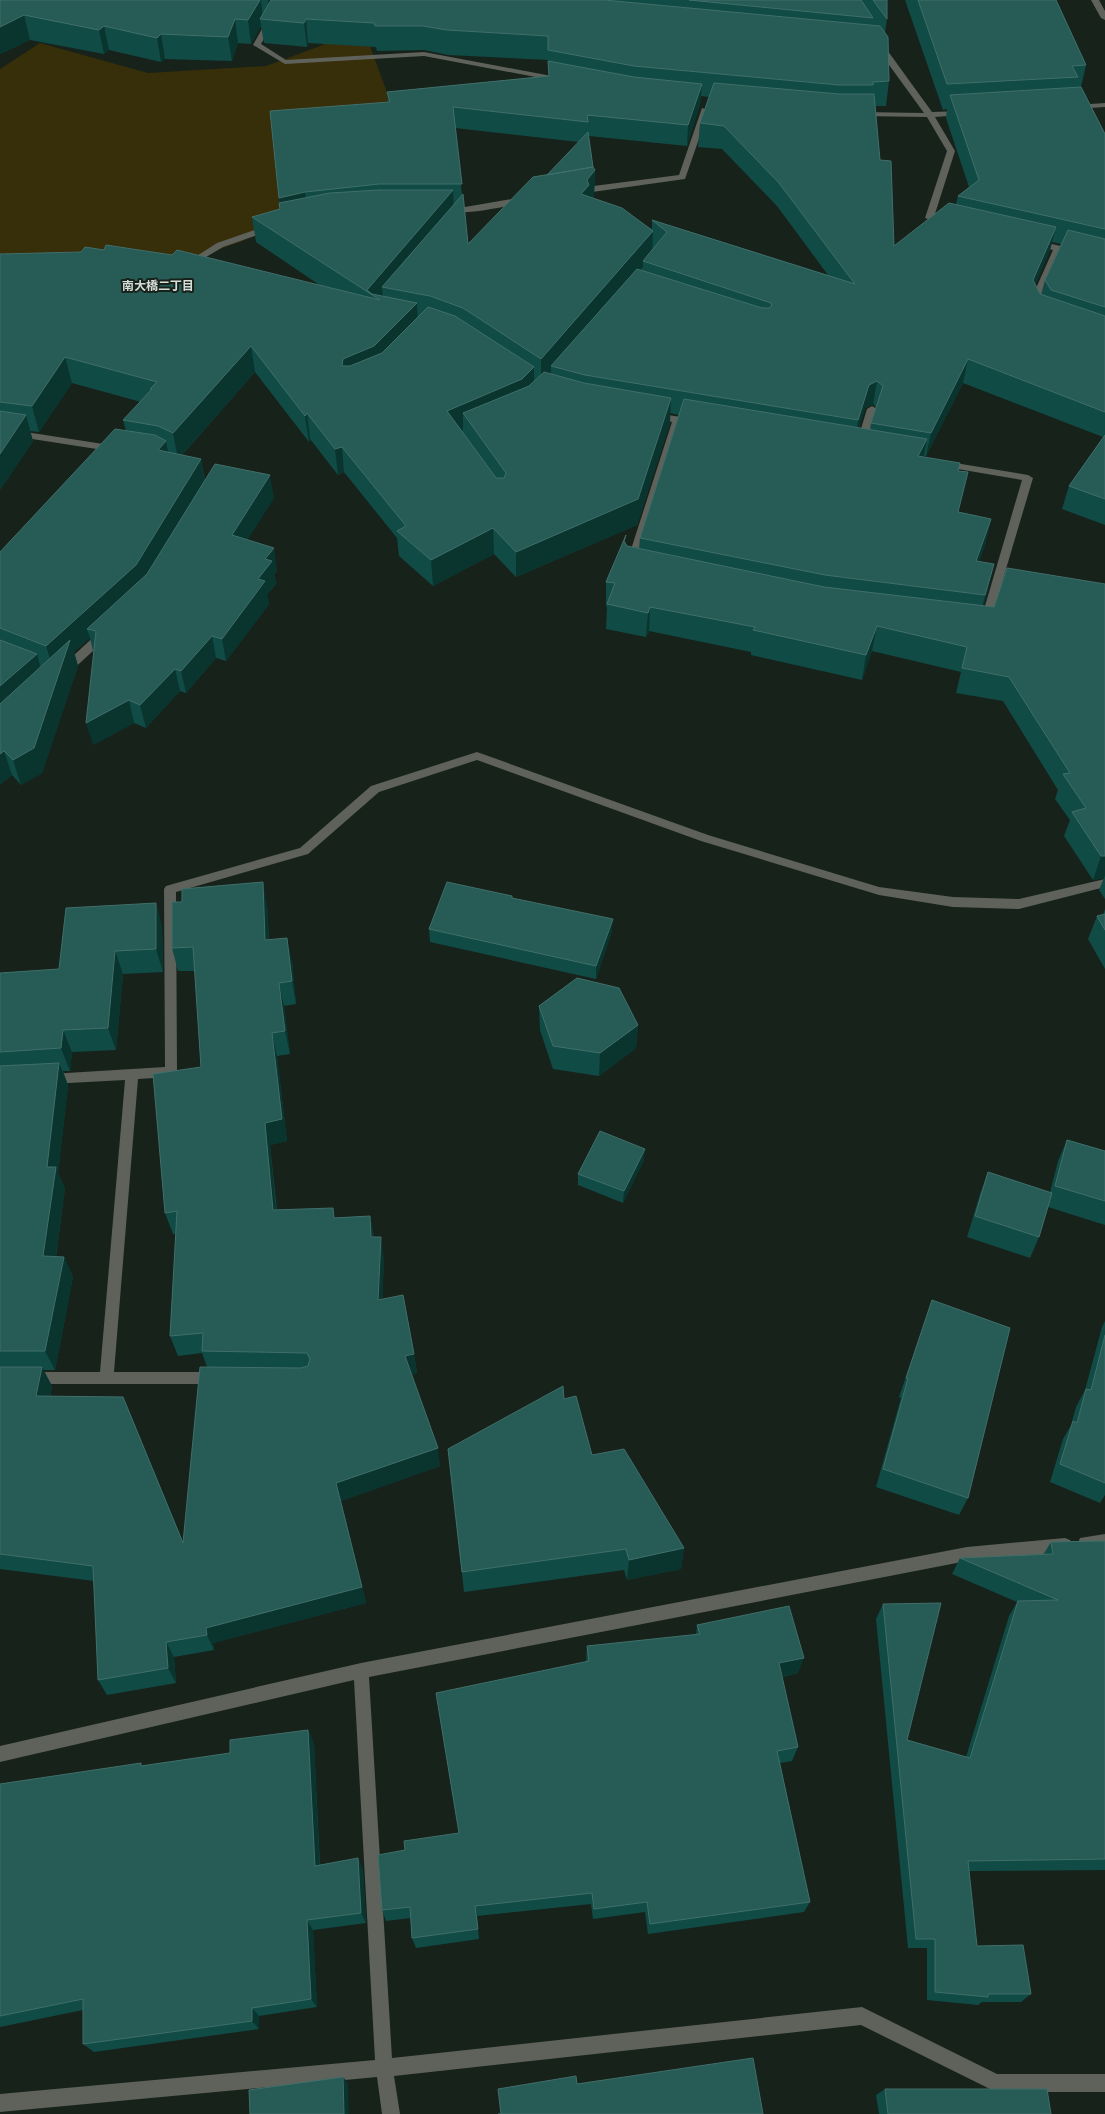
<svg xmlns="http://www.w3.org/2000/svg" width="1105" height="2114" font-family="'DejaVu Sans','Noto Sans JP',sans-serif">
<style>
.green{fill:#372e0a}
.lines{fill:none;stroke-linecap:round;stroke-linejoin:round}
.street{fill:#5f615b;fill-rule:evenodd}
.wall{fill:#114b46;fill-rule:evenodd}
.shaded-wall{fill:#0a342e}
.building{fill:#265b56;stroke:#416f6a}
.labels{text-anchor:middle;stroke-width:4;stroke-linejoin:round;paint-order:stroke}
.far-neighbourhood-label{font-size:12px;font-weight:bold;fill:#d5ddd8;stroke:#17221b}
</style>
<rect width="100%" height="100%" fill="#17221b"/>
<!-- green -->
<path class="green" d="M351,9l19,37 22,60 -110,107 -39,28 -88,30 -155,1v-203l40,-26 108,30 118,-7 57,-21z"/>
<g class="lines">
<!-- street -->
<path class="street" d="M288,0h8l-21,19 -14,25 25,16 138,-8 133,25 4,2 -4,2 -133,-25 -139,8 -32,-19 16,-29z
M1091,0h8l6,11v9l-4,-2z
M876,43h6l50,69 30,-1 4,2 -4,2 -27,2 20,34 -21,66 13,3v4h-6l-16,-6 22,-67 -20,-34 -67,-1 -4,-2 4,-2 64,1 -48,-66z
M1105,103v4l-30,2 -4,-2 4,-2z
M702,108l7,2 -24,69 -107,15 -4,-3 4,-3 101,-13z
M524,197l4,3 -1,2c-15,3 -70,16 -81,8l4,-3h15z
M269,225l4,3 -1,2 -49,17 -27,16 -7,-2 28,-18z
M1034,240l71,16v6l-44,-10 -24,52 1,3 -4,3 -3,-1 -2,-5 24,-54 -22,-5v-4z
M872,406l5,3 -11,36 -5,3 -3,-1 -2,-2 11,-36z
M655,413l39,6 5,3 -5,3 -13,-2 -45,142 -5,3 -5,-3 46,-143 -20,-4v-4z
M0,428l116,18 5,3 -5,3 -116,-18z
M943,461l85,14 5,3 -43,145 -5,4 -5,-4 42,-143 -82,-14v-4z
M103,631l4,1 1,3 -1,3 -39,36h-8l-1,-3 1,-3 39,-36z
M477,752l231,83 171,52 74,10 66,2 86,-20v8l-86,22 -66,-2 -74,-12 -178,-54 -224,-81 -98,32 -71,62 -132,38 1,180 -2,4 -4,1 -33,2 -24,293h102l5,1 2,5 -2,5 -5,1h-216v-12h100l25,-292 -75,4 -4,-1 -2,-4 2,-4 4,-1 115,-7 -1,-178 2,-3 134,-38 71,-62z
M1105,1534v14l-20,2 -5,-2 -2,-5 2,-5z
M1065,1538l5,2 2,5 -2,5 -5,2 -98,9 -598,116 23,381 470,-51 135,67h108v18h-109l-135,-67 -467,51 6,38h-18l-5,-37 -377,35v-18l375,-34 -21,-380 -354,82v-16l361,-83 606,-116z"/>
</g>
<!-- wall -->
<path class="wall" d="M0,0h887v19l-2,14 4,48 -3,25h-11l5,54 14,86 62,-42 2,-8 11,-9 -23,-69 1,-9 -4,1 -38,-110h151l30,65 -5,22 24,47v391l-43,-16 7,-23 34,-49 -140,-54 -37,73h-3v1l35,14 1,41 32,7 -6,26 -6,17 9,28 -5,16 11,1 111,-23v315l-6,-9 5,-12 -11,2 -29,-44 6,-16 -15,-21 3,-9 -55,-89 -47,-8 5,-21 -89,-21 -10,29 -111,-25v-3l-102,-21 -3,6 -40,-8 1,-22 -1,-1v-24l20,-37 1,1 12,2 1,-10 39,-123 -9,-2v10l-33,102 -121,52 -22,-23 -61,32 -34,-30 -2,-18 -53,-66 -6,3 -28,-36 -1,3 -54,-70 -73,83 19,4 4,22 69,17 -27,42 30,31 -3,3 2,10 -9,11 2,9 -43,57 -10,-3 -30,35 -6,-2 -34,37 -12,-5 -41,22 1,-94h-1l-3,-13 -16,14 4,14 -36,107 -21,12 -9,-10 -12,10v-233l126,-121 -3,-11 18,-18 -69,-19 -33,49 -9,-1 3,10 -33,49v-236l321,32 -65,-44 -4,-25 28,-8 -10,-98 118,-8 -1,-11 162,-16 -1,-16 -100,-5 -24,-5 -47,1 -1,-4 -68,-4 -1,4 -43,-4 -3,-17 -10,18 -13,-1 -6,18 -67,-2 -4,3 -52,-12 -5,4 -74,-14 -30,14zM701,96l8,1 -9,26 -2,24 24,2 55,57 51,69 -176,-55v9l-59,-31 1,-2 1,-26 -2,-3 -4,-31 98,10 13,-41zM455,128l124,14 -32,33 -79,69 -6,-49zM1052,242l9,2 -16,36 -4,15 -1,-1 -5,-9 15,-35zM873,404l3,3 -5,16 -1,7 -11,-2 6,-20z
M512,898l100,33 -16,48 -166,-37 -1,-13z
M156,903l6,24 1,45 -40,2 -7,76 -44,2 -2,19h-7l5,14 -10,88 7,15 -9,69h8l9,20 -18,93h-12l9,16 -2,11h73l60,145 24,-175 -5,-14 -24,3 -8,-20 6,-102h-3l-8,-21 36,-146 -6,-96h-17l-6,-23 95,-42 2,34 23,21 4,43 -12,2 6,48 -13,2 10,85 -17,4 7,65 58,8 35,-2 4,21 10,21 -2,41 32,55 3,19 -6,1 29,92 -99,35 25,102 -153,40 1,7 -40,7 2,26 -69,12 -9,-15 -4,-99 -94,-12v-596l59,-4z
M1105,909v60l-17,-30 9,-23 6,-1z
M539,1006l99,19 -2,23 -37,28 -46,-7 -13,-39z
M1067,1140l38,11v74l-57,-18 -9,30 -9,21 -63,-21 13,-43 8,-22 62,20 8,-31z
M644,1160l-21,43 -45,-18v-11z
M932,1300l36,198 -9,17 -83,-28 25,-89 -2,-1z
M1105,1321v174l-5,8 -50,-21 13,-43 8,-14 5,-18 9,-17 17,-63z
M564,1399l28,56 92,93 -3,21 -54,11 -3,-10 -160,22 -16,-143z
M1105,1541v329l-136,1 8,75 54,48 -10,8h-39l-4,3 -51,-5v-52h-19l-32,-329 7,-15 24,136 59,17 43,-141 8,-14 -65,-28 8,-16 83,-3 8,-13z
M697,1625l101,48 -16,4 16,70 -6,14 -12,2 30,139 -6,10 -156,22 -3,-22 -52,7 -2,-15 -114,12 2,23 -63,9 -4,-10 -1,-20 -25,3 -4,-11 23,-60 54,-17 127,-172 1,-15 109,-11z
M308,1730l6,14 6,121 38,-7 5,12 3,53 -53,7 4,77 -58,9v13l-165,23 -11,-8v-34l-83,17v-243l144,-18 86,-13z
M885,2089l166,25h-172l-3,-19z"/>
<!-- shaded-wall -->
<path class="shaded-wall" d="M260,0h1l2,19h-3l1,7 -10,18 -3,-24z
M268,0h17l-16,14z
M24,15l6,25 -30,14v-27z
M235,19l3,24 -6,18 -4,-24z
M306,19l2,24 -1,4 -3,-24z
M104,26l5,24 -5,4 -5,-24z
M161,34l4,25 -4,3 -4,-24z
M702,84l-2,21 -13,41 1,-21z
M595,170l-1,26 -5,6 -44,-11z
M453,190l1,25 -72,72 1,11 -3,2 -13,-10z
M305,192l3,21 -27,6 -2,-21z
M1056,227l-6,23 -23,53 6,-23z
M653,231l-1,25 -9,5v6l-87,100 -5,-1v6l-10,13v-26z
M417,303l1,25 -73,63 -3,-25 1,-7z
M251,346l4,26 -77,87 -5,-26z
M65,357l7,26 -33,49 -7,-26z
M968,359l-5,24 -37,73 5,-23z
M534,367v25l-71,21v17l-15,6 -1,-25z
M877,381l-4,23 -8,4 -10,36 3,-24 11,-35z
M671,398l-1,25 -33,102 -121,52v-25z
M307,413l3,26 -1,3 -4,-26z
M26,415l7,26 -33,49v-36z
M927,439l-5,26 -4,-9z
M166,441l5,26 -13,-17z
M342,447l2,25 -6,3 -3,-26z
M201,459l4,26 -63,106 -46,40 -9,-2 3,9 -16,14 4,14 -36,107 -21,12 -8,-25 41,-89 -8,-25z
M270,475l4,23 -38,60 -4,-23z
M991,519l-6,26 -15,42 6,-26z
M493,528l1,26 -61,32 -2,-26z
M274,548l3,23 -3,3 2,10 -9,11 2,9 -43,57 -4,-22 36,-60 7,-20z
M994,564l-6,26 -9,31 6,-26z
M650,607l-1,24 -3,6 2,-24z
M877,626l-5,25 -10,29 4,-25z
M212,636l4,22 -30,35 -5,-22z
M37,654l7,26 -44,38v-32z
M175,669l5,22 -34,37 -6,-23z
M129,700l5,23 -41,22 -7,-22z
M4,751l8,24 -12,10v-31z
M1101,856h4v19l-1,3 -11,2z
M263,882l4,24 3,58 -5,-24z
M156,903l6,24 1,45 -7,-23z
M613,919l-1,12 -16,48v-13z
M287,938l5,23 4,43 -4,-23z
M115,951l8,23 -7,76 -8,-22z
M279,983l5,23 6,48 -5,-23z
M638,1025l-2,23 -37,28 1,-23z
M63,1030l9,22 -2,19 -9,-23z
M272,1033l5,23 10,85 -17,4 8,86 -5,-21 -8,-87z
M59,1063l9,22 -10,88 7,15 -12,89 -10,-21 4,-89z
M645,1149l-1,11 -21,43 1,-12z
M370,1216l4,21h-3z
M381,1237l3,21 -2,62 -4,-20z
M64,1257l9,20 -18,93 -10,-19z
M414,1354l3,19 -10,2 -2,-19z
M42,1367l10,19 -6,29 -10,-19z
M123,1397l8,19 60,144 -8,-17z
M438,1448l2,18 -99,35 25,102 -153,40 1,7 -7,-15 -1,-7 130,-145z
M684,1548l-3,21 -54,11 2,-20z
M166,1642l8,15 2,26 -8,-15z
M804,1658l-6,15 -24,5 5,-15z
M308,1730l6,14 6,133 -5,-11z
M358,1858l5,12 3,53 -5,-10z
M475,1906l2,10 2,23 -1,-10z
M307,1920l6,10 4,77 -6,-8z
M252,2008l7,8v13l-7,-8z
M343,2077l5,6 1,31h-5z"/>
<!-- building -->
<path class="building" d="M0,0h260l-12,20 -13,-1 -7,18 -67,-3 -4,4 -53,-12 -5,4 -75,-15 -24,12z
M271,0h333l276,26 8,11 1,44 -16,1v3h-34l-205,-19 -86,-16v-14l-101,-6 -24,-4h-48l-1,-3 -68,-4 -2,4 -44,-4z
M689,0h172l12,18z
M873,0h14v19z
M918,0h138l30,65 -14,1 6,11 -131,7z
M548,61l86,16 68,7 -14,41 -101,-10 1,7 -135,-15 9,77h-83l-74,8 -26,6 -9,-87 120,-9 -3,-10 162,-16z
M714,83l125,11h35l6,66 11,1 3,85 55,-43 107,24 -23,53 7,14 65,22v96l-137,-53 -37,74 -60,-10 12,-37 -6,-5 -8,4 -11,35 -273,-45 -34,-9 86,-97 125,39h7l3,-2 -1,-3 -128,-42 24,-29 -15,-12 203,64 -76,-101 -55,-57 -24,-3z
M1081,87l24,47v95l-147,-33 21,-16 -29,-85z
M588,132l5,35 -46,8z
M593,167l2,3 -8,10 2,5 -8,9 41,14 31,23 -112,128 -78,-51 -33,-12 -48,-9 81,-93 5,50 65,-67z
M379,190h74l-86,100 5,4 45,9 -43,43 -31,13 -1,7h8l32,-13 46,-46 27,9 79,51 -12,12 -75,32 49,67h8l2,-5 -43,-60 66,-27 15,-14 40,11 87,15 -33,101 -122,53 -23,-24 -62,32 -34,-29 9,-5 -64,-79 -7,2 -28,-36 -2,3 -54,-70 -78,87 -15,-7 -35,-6 29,-31h-2l7,-7 -92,-25 -33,49 -32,-4v-148l81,-2 4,-5 19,3 2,-5 66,10 5,-5 203,50 -128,-83 28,-8 -1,-6 51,-10z
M1068,230l37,9v68l-54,-17 -6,-10z
M684,399l243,40 -9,17 42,7 -2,8 10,1 -10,40 33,7 -15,42 18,3 -9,31 -160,-20 -185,-37z
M0,411l26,4 -26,39z
M115,429l40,6 11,6 -8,9 43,9 -65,106 -90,81 -46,-18v-76z
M1105,435v64l-36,-13z
M215,464l55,11 -38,60 42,13 -9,11 7,2 -14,18 7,2 -43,58 -10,-3 -31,35 -6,-2 -35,36 -11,-5 -43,23 10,-92 -9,-2 60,-55z
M626,535l-2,6 3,5 197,41 170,20 13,-39 98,16v272h-4l-29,-44 14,-4 -23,-34 7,-1 -61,-96 -47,-9 5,-21 -90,-21 -11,29 -113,-25 2,-3 -105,-20 -2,6 -41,-9 8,-21 -9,-1z
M0,640l37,14 -37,32z
M70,640l-36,108 -21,12 -9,-9 -4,3v-50z
M263,882l2,58 22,-2 5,43 -13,2 6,48 -13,2 10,86 -17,4 8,87 60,-2 1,10 36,-2 1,21h10l-3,63 25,-5 11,59 -9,2 33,92 -102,35 26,104 -156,41 1,7 -41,7 2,26 -70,12 -5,-114 -93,-12v-187h42l-6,29 87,1 60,146 17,-176 101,1 7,-2 2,-7 -3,-6 -105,-2 1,-18 -33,3 7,-125 -12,2 -12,-139 48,-7 -8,-120 -21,1v-46h10v-13z
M447,882l65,14v2l101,21 -17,47 -167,-37z
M156,903v46l-41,2 -7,77 -45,2 -2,18 -61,4v-79l59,-4 7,-61z
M1105,914v16l-8,-14z
M577,978l42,10 19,37 -38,28 -47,-7 -14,-40z
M59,1063l-12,104h9l-13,89 21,1 -19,94h-45v-285z
M600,1131l45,18 -21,42 -46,-17z
M1067,1140l38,11v50l-50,-15z
M988,1172l64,21 -13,44 -64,-21z
M932,1300l78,28 -42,170 -85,-29 25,-91h-2z
M1105,1335v148l-45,-19 13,-43 4,2 9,-34 5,1z
M563,1386l1,13 12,-3 16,59 32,-6 60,99 -55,12 -3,-11 -164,23 -14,-123z
M1105,1541v318l-137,2 9,85 46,-1 8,49h-43v3l-53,-5v-53h-19l-33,-335 58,-1 -34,137 63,18 48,-157 40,-1 -98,-42 93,-4 -2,-12z
M789,1606l15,52 -25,5 19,84 -21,4 33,151 -160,22 -3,-22 -53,7 -2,-16 -117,13 3,23 -66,9 -2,-31 -28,3 -4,-55 27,-5 -1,-9 55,-8 -23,-140 153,-32 -2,-15 113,-12 -3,-9z
M308,1730l7,136 43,-8 3,55 -54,7 4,79 -59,9v13l-169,23v-45l-83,17v-232l141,-21v3l89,-13v-13z
M753,2058l10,56h-265h3l-3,-25 78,-13 1,8z
M343,2077l1,37h-94l-1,-24z
M885,2089h162l4,25h-163z"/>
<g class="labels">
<!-- far-neighbourhood labels -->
<g class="far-neighbourhood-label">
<text x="158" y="290">南大橋二丁目</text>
</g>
</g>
</svg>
